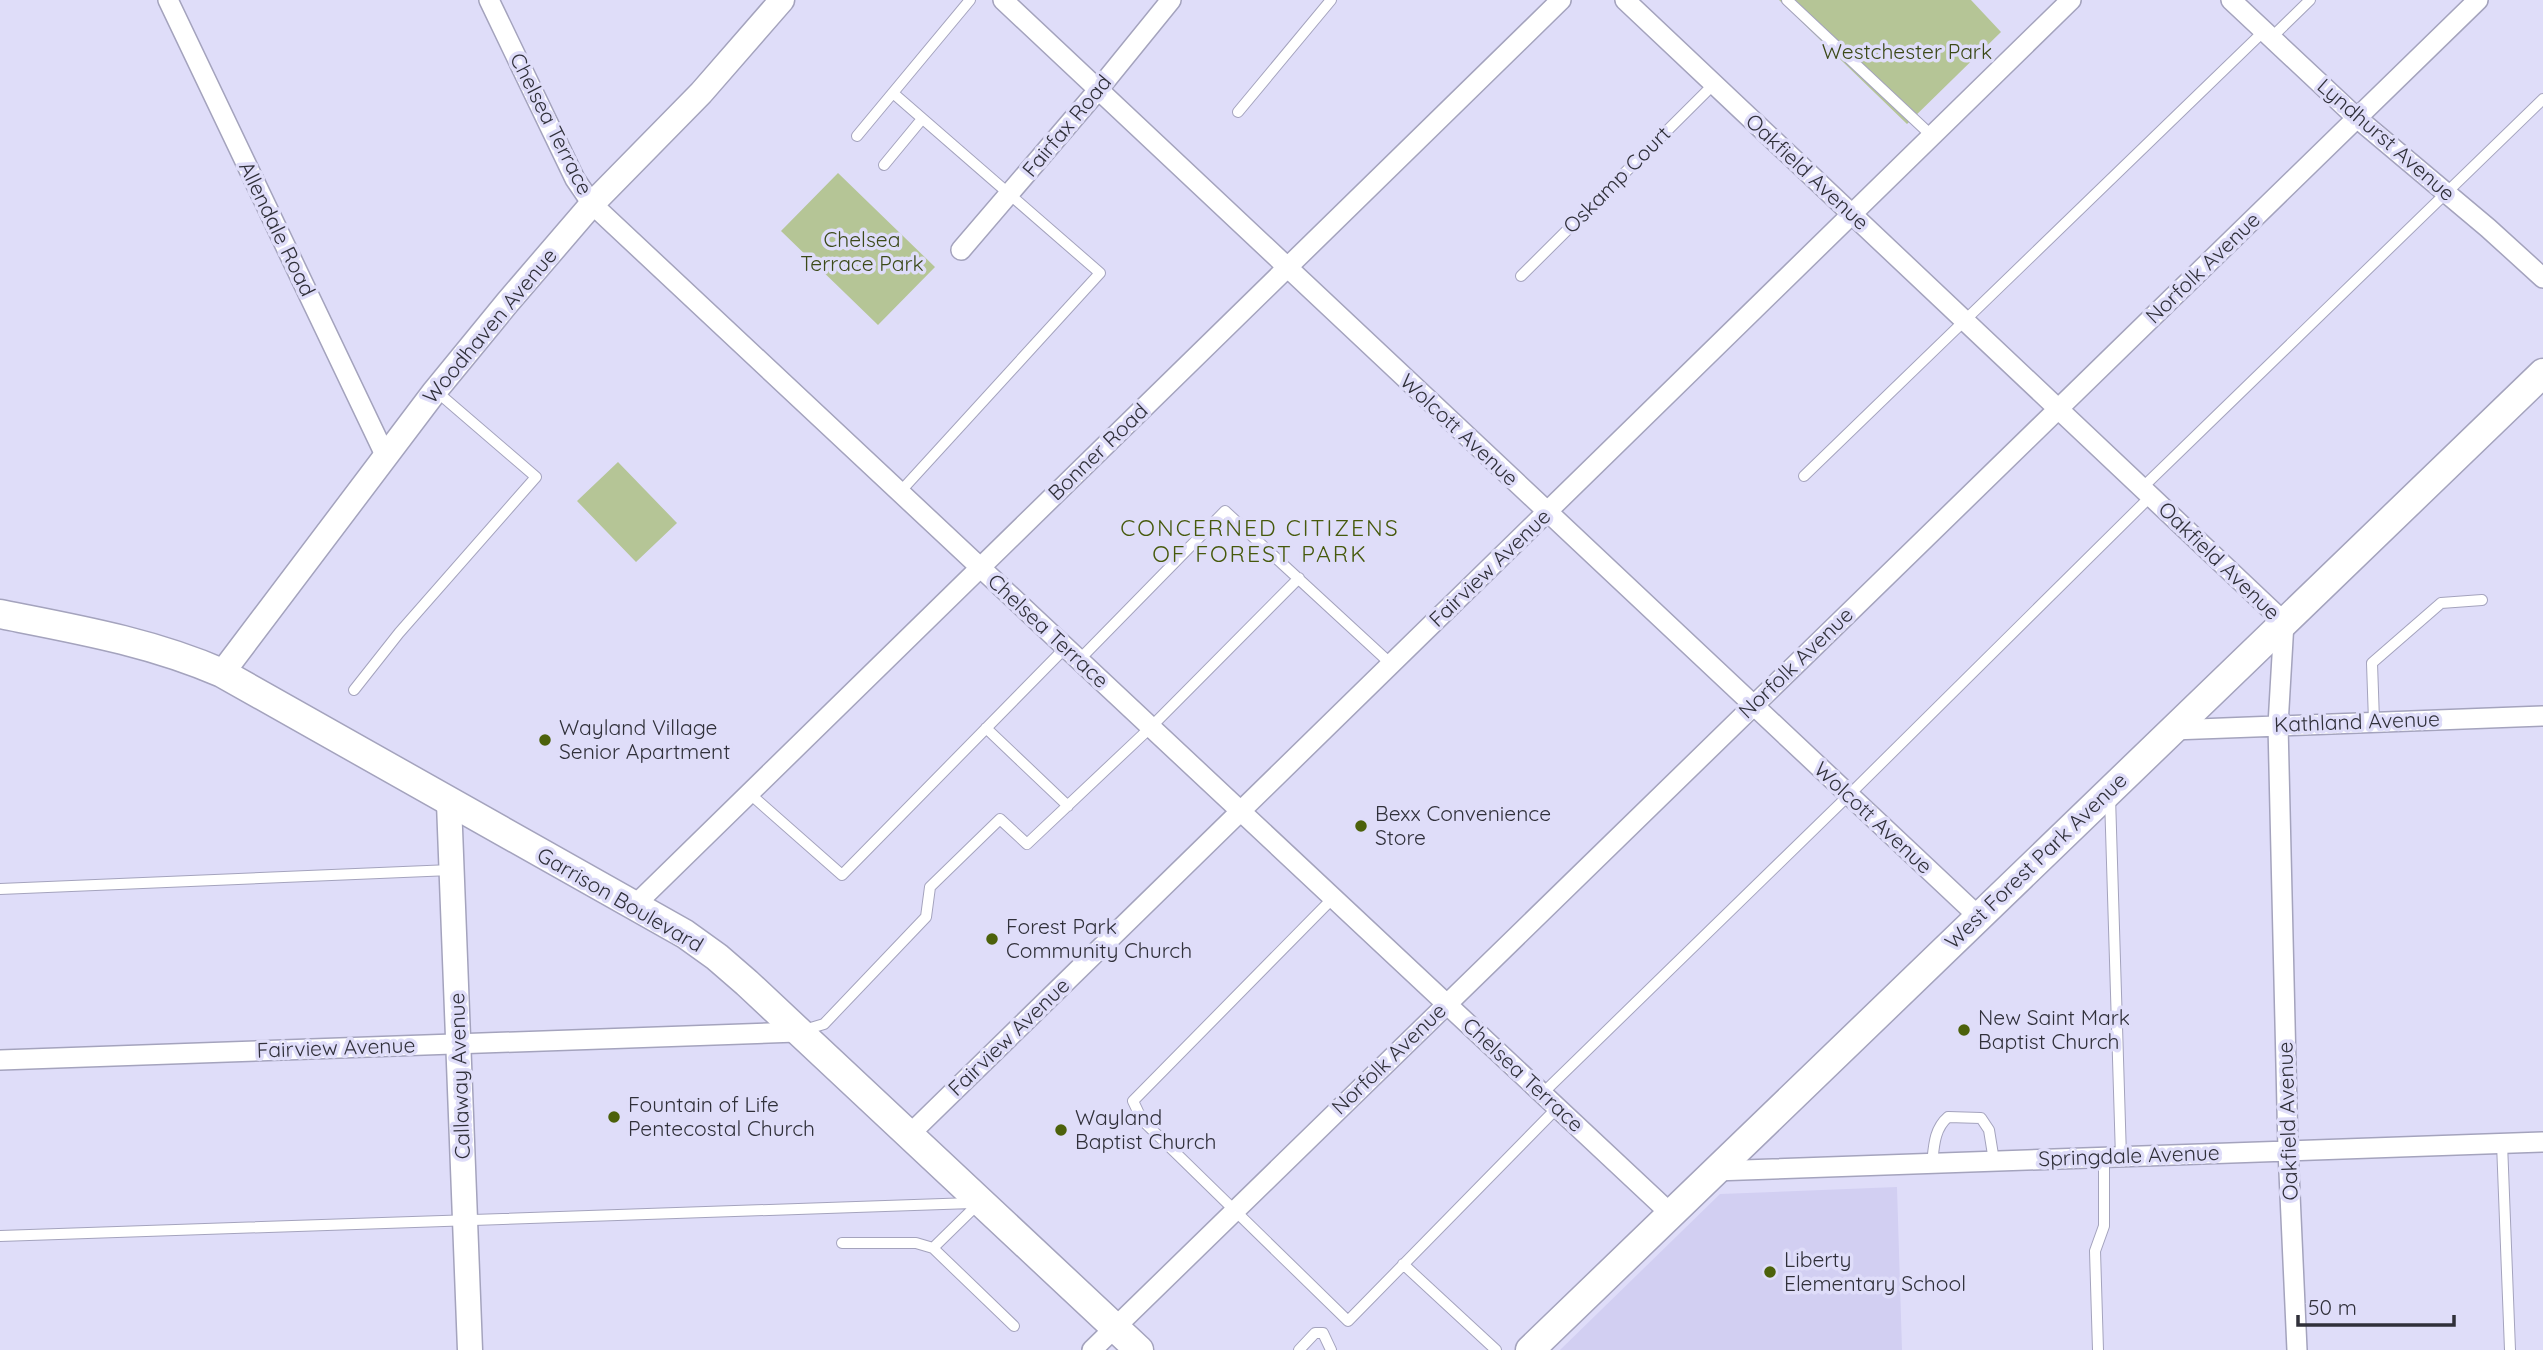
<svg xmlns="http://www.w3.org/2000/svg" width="2543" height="1350" font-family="Quicksand,sans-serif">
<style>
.built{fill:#d2cff2}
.green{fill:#b5c596}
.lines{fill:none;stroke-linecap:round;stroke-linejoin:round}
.service-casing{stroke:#a4a3bd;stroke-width:12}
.minor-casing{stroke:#a4a3bd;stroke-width:22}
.tertiary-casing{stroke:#a4a3bd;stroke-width:27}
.secondary-casing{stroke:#a4a3bd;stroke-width:31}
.service{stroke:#fff;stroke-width:10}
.minor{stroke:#fff;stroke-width:19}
.tertiary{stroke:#fff;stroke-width:24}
.secondary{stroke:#fff;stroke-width:28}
.poi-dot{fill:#4c610b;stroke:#dfddf9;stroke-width:2.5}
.labels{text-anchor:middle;stroke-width:7;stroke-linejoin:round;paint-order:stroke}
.park-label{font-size:21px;fill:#3b4918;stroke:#dfddf9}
.street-label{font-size:21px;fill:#30303a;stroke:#dfddf9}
.poi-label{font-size:21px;fill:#30303a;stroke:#dfddf9;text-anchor:start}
.neighbourhood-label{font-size:23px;letter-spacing:2px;fill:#46590c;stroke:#dfddf9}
</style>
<rect width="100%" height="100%" fill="#dfddf9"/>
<!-- built -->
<path class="built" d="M1897,1187l5,163h-342l160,-156z"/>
<!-- green -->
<path class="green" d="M1779,0h192l30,32 -94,92z
M838,173l97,94 -57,58 -97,-94z
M618,462l59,61 -41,39 -59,-61z"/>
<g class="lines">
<defs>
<path id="service" d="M1787,0l145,136
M2271,38l39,-38
M893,93l207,180 -200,219
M1238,112l93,-112
M857,136l113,-136
M884,165l38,-46
M1521,276l193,-192
M1804,476l460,-445
M2142,488l401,-389
M1079,660l146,-149 166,153
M354,690l45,-57 137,-156 -100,-86
M2374,721l-2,-58 69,-60 41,-3
M986,728l82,78
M749,793l93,82 224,-228
M2110,797l11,360
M0,889l451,-19
M1333,898l-200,203 9,19 206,201 210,-214
M804,1030l20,-6 102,-107 4,-30 70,-68 27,25 124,-117 148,-149
M1542,1094l307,-299 302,-299
M2502,1143l8,207
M1932,1164c2,-18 2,-35 16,-47l33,1 8,12 5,31
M0,1236l972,-33
M842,1243h74l17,5 47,-46
M933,1248l81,78
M1403,1264l93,86
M1299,1350l16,-17h8l8,17
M2098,1350l-3,-99 9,-25v-69"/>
<path id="minor" d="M168,0l218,457
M489,0l86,179 17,25 1079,1010
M1003,0l975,916
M1625,0l659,622 -6,103 10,425 9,200
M2231,0l126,118 131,110 55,50
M961,250l137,-160 73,-90
M2172,730l371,-14
M635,905l926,-905
M0,1060l797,-28
M909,1135l1162,-1135
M1714,1171l829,-29
M1092,1350l1386,-1350"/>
<path id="tertiary" d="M222,673l213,-282 72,-88 85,-99 109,-111 81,-93
M449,803l21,547"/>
<path id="secondary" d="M0,614c76,15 151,28 222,59l463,261 32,23 30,26 392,367
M1530,1350l1013,-977"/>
</defs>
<!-- service casing -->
<use href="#service" class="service-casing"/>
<!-- minor casing -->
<use href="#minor" class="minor-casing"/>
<!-- tertiary casing -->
<use href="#tertiary" class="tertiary-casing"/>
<!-- secondary casing -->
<use href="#secondary" class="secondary-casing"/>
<!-- service -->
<use href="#service" class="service"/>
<!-- minor -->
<use href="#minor" class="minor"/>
<!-- tertiary -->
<use href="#tertiary" class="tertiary"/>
<!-- secondary -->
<use href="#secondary" class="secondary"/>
</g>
<!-- markers -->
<g class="poi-dot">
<circle cx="545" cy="740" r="7"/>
<circle cx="1361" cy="826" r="7"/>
<circle cx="992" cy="939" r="7"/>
<circle cx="1964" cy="1030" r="7"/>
<circle cx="614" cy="1117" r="7"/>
<circle cx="1061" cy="1130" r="7"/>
<circle cx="1770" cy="1272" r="7"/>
</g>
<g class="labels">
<!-- park labels -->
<g class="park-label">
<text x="1907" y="59">Westchester Park</text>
<text x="862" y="247">Chelsea<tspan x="862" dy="24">Terrace Park</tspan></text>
</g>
<!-- street labels -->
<g class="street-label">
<text transform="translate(551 124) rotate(63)" y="7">Chelsea Terrace</text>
<text transform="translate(1067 126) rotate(-50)" y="7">Fairfax Road</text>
<text transform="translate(2386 140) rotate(41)" y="7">Lyndhurst Avenue</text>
<text transform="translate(1807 172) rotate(43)" y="7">Oakfield Avenue</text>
<text transform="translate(1617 180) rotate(-45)" y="7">Oskamp Court</text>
<text transform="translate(277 229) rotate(64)" y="7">Allendale Road</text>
<text transform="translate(2203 268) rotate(-44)" y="7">Norfolk Avenue</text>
<text transform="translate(490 326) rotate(-50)" y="7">Woodhaven Avenue</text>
<text transform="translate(1459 430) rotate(43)" y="7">Wolcott Avenue</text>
<text transform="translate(1098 452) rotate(-44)" y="7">Bonner Road</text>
<text transform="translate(2219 561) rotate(44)" y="7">Oakfield Avenue</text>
<text transform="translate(1490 568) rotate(-44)" y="7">Fairview Avenue</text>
<text transform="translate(1048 631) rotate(43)" y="7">Chelsea Terrace</text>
<text transform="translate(1796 663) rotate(-44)" y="7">Norfolk Avenue</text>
<text transform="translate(2357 722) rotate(-2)" y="7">Kathland Avenue</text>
<text transform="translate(1873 818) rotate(43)" y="7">Wolcott Avenue</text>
<text transform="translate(2036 861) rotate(-44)" y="7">West Forest Park Avenue</text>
<text transform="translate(620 900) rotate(30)" y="7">Garrison Boulevard</text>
<text transform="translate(1009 1037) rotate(-44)" y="7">Fairview Avenue</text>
<text transform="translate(336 1048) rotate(-2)" y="7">Fairview Avenue</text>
<text transform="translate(1389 1059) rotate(-44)" y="7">Norfolk Avenue</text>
<text transform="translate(1523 1075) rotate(43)" y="7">Chelsea Terrace</text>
<text transform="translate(460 1076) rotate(-92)" y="7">Callaway Avenue</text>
<text transform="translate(2288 1121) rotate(-92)" y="7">Oakfield Avenue</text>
<text transform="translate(2129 1156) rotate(-2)" y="7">Springdale Avenue</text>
</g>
<!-- poi labels -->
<g class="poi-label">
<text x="559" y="735">Wayland Village<tspan x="559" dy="24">Senior Apartment</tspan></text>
<text x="1375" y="821">Bexx Convenience<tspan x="1375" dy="24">Store</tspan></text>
<text x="1006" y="934">Forest Park<tspan x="1006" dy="24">Community Church</tspan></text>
<text x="1978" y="1025">New Saint Mark<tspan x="1978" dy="24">Baptist Church</tspan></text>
<text x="628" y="1112">Fountain of Life<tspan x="628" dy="24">Pentecostal Church</tspan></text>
<text x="1075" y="1125">Wayland<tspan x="1075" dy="24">Baptist Church</tspan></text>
<text x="1784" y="1267">Liberty<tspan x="1784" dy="24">Elementary School</tspan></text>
</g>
<!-- neighbourhood labels -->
<g class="neighbourhood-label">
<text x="1260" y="536">CONCERNED CITIZENS<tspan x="1260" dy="26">OF FOREST PARK</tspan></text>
</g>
</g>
<!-- scale -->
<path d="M2298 1315v10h156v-10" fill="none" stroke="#30303a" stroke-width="3.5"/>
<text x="2308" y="1315" font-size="21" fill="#30303a" stroke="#dfddf9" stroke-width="5" paint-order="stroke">50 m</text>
</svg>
